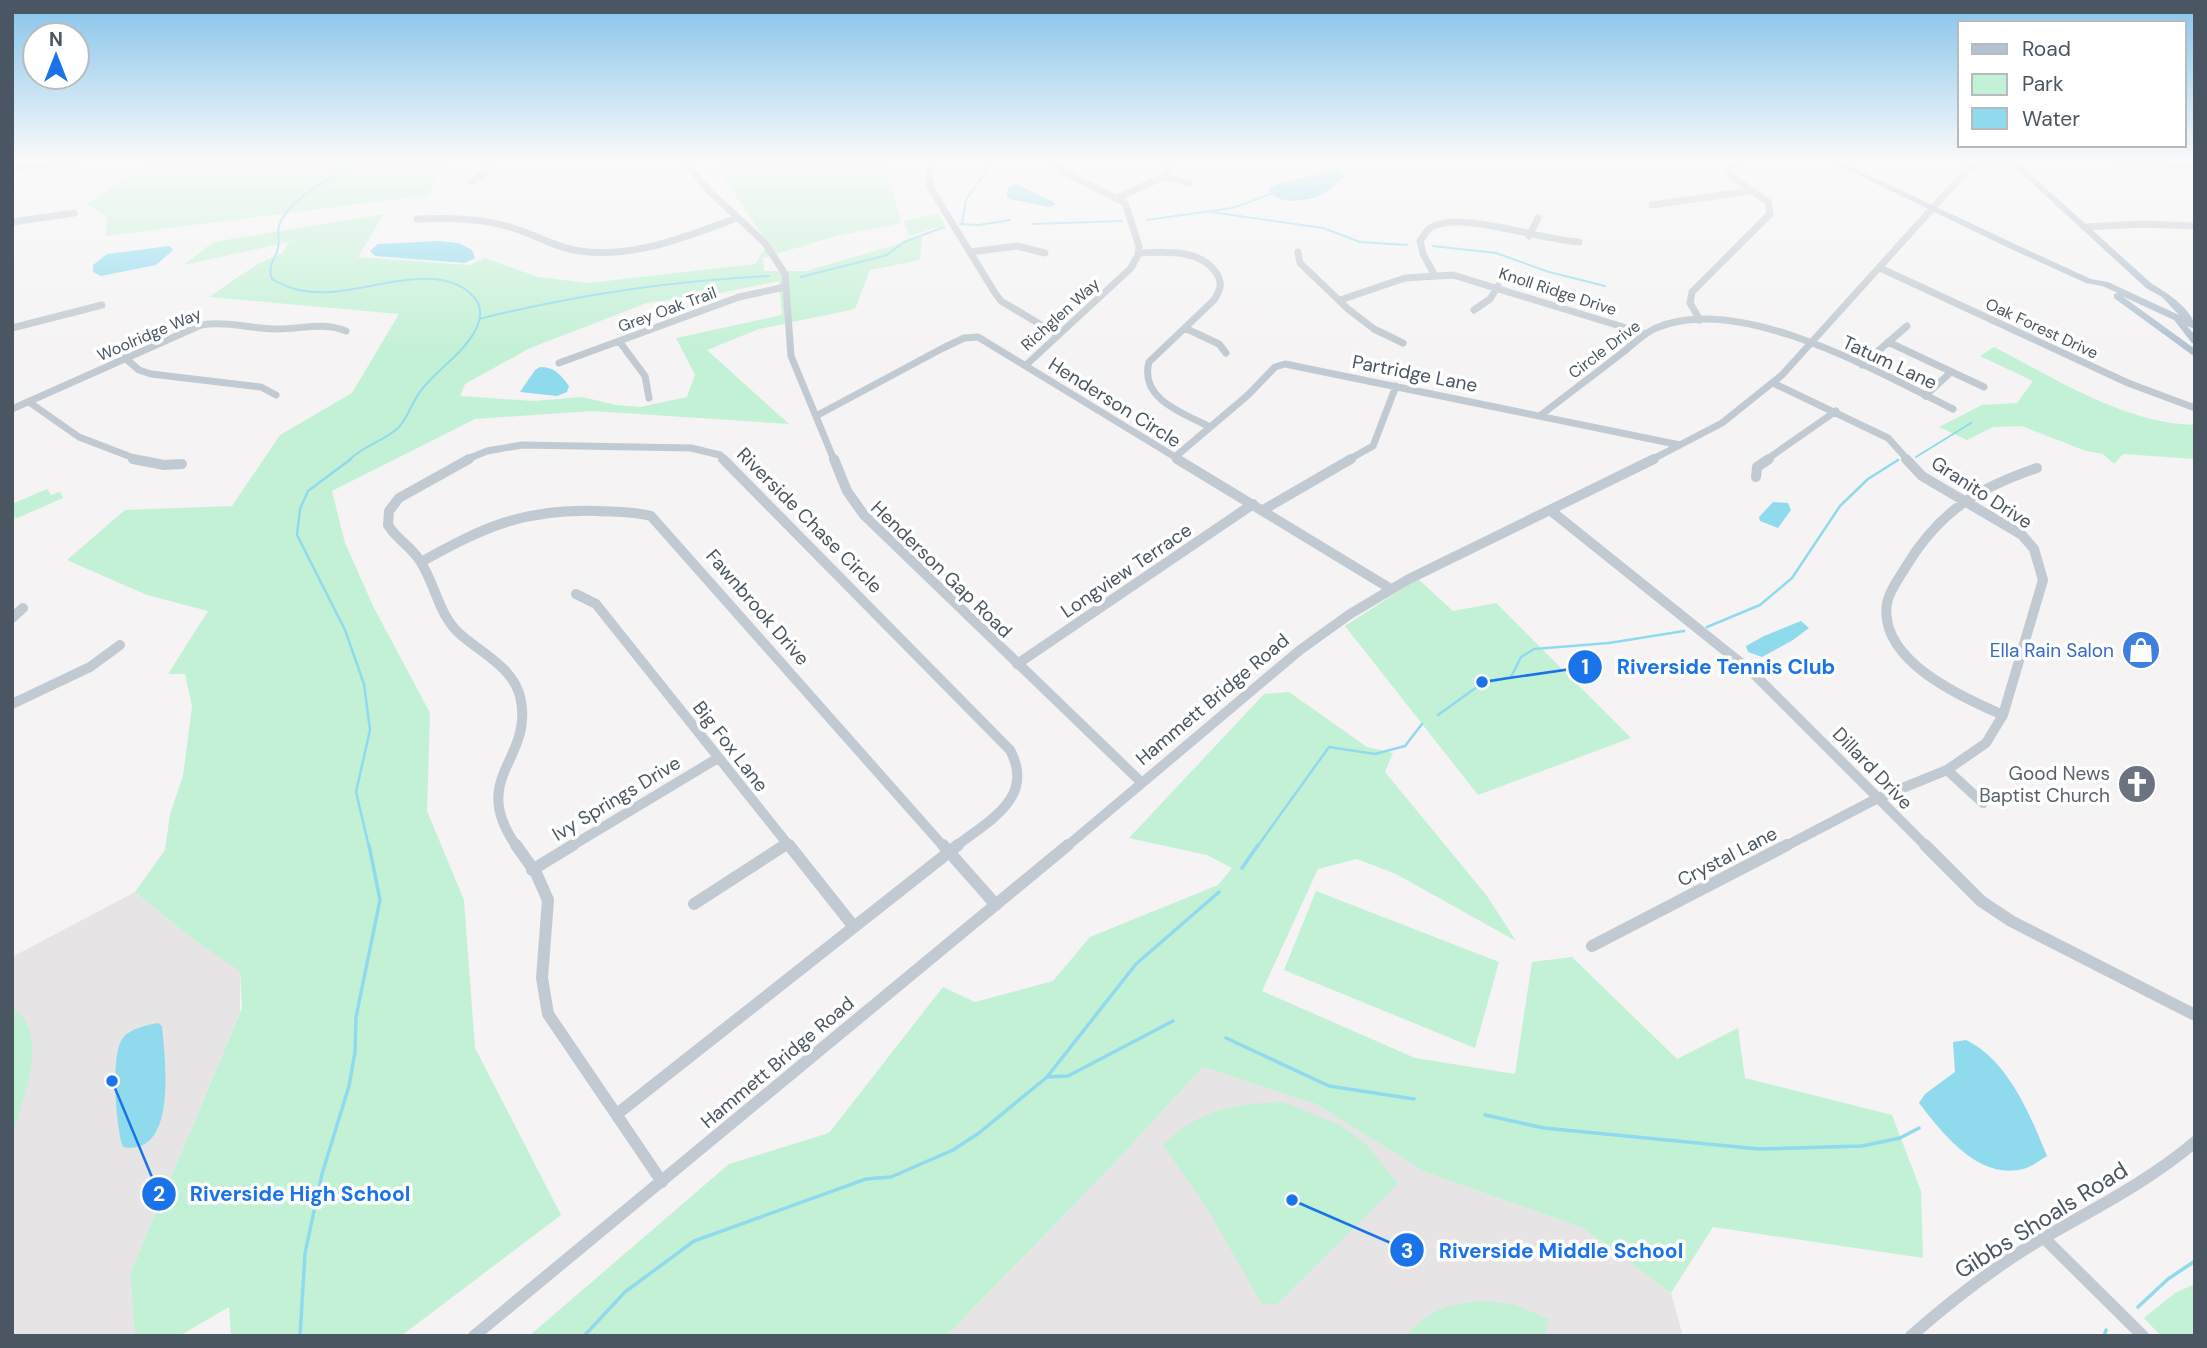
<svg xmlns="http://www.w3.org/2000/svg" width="2207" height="1348" font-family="'DM Sans',sans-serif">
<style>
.education{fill:#e6e4e5}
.green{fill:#c3f1d5;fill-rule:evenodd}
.water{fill:#90daee}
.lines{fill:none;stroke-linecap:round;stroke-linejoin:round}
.stream-far2{stroke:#90daee;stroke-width:2}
.stream-far1{stroke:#90daee;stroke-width:2.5}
.stream{stroke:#90daee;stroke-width:3.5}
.minor-far2{stroke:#c1cad2;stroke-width:7}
.minor-far1{stroke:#c1cad2;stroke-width:10}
.minor{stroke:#c1cad2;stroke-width:12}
.major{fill:#b3c2d1;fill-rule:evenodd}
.labels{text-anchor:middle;stroke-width:7;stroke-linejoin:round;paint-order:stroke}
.far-street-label{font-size:16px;fill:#4a5661;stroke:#fff}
.street-label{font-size:19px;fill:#4a5661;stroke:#fff}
.shop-label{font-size:19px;fill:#366cbe;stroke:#fff;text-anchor:end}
.worship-label{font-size:19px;fill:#5b616d;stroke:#fff;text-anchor:end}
.near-street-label{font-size:23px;fill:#4a5661;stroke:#fff}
.leader{fill:none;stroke:#1a73e8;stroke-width:2.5}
.callout-dot{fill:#1a73e8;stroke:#fff;stroke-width:2.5}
.mark-label{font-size:21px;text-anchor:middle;font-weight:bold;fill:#fff}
.callout-label{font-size:21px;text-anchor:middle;font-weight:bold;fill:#1a73e8;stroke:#fff;stroke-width:7;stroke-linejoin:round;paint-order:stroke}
</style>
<rect width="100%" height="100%" fill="#f5f3f3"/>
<!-- education -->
<path class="education" d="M135,892l59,48 46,30v42l-110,262 5,62h-123v-379z
M1203,1067l113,37 109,68 158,56 88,65 12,43h-737l160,-164z"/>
<!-- green -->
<path class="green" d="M203,162h246l-17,22 -2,11 -325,41 3,-18 -21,-14 56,-37z
M750,162h134l17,61 -61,12 -77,23 1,13h42l116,-34 -2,23 -50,10 -15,39 -96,20 -52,21 82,74 -197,-13 -117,8 -143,72 13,52 29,65 56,105 -3,98 37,89 11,148 86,167 -160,121h-170l-2,-29 -50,29h-44l-5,-62 112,-266 -2,-37 -46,-31 -59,-48 30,-42 5,-36 13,-38 9,-70 -7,-32h-17l40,-63 -61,-16 -80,-35 58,-50 107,-4 48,-71 72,-42 47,-79 -190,-17 47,-32 26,-12 7,-11 -105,23 29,-23 171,-28 -26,43 112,8 15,-7 53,19 50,6 167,-19 13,-20 -51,-77zM779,281l3,34 -106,23 19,37 -8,22 -47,10 -24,-2 -34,-8 -48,4 -74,-5 5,-12 65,-36 117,-45 69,-9z
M937,214l8,11 -36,11 -5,-15z
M1994,347c62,32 129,76 201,78v34l-72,-5 -9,10 -11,-10 -17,-3 -64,-25 -29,1 -26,13 -28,-13 43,-22 35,-2 16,-22 -53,-25z
M47,489l4,6 9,-3 3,6 -48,21 -3,-15z
M1418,579l35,32 43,-8 135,135 -153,57 -133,-169z
M1289,692l78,55 26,6 -8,19 102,124 29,45 -120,-67 -39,-15 -39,10 -56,122 153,67 100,16 17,-112 40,-5 105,102 61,-31 7,50 147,37 29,76 2,67 -210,-31 -42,66 -88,-65 -158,-56 -109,-68 -113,-37 -97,105 -160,164h-417l200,-172 100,-31 114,-146 32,15 78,-21 37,-44 128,-52 14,-17 -25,-13 -78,-17 135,-144z
M1316,891l183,71 -24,86 -191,-78z
M12,1007c40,28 11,91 0,128z
M1283,1102l57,23 27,20 31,39 -121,120h-15l-54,-94 -45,-65c37,-36 70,-41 120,-43z
M2195,1284v52h-34l-17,-18 31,-25z
M1487,1301l28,4 34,14 -4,17h-138c21,-28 47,-34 80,-35z"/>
<!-- water -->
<path class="water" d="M1335,170l6,1 3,6c-7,6 -15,14 -23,18 -14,6 -46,12 -52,-7l9,-4z
M1017,184l38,19v2l-6,2 -39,-8 -4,-3 3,-9z
M438,241l21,2 13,7 3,8 -10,5 -90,-7 -5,-5 8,-7z
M169,246l4,3 -1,2 -16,14 -55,11 -8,-4v-7l14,-11z
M540,367c15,0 21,8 29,19l-2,6 -10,4 -37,-4 15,-22z
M1773,502l15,1 3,7 -13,18 -18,-7 -1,-4z
M1801,621l8,7 -16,12 -31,17 -14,-5 -2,-6 18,-10z
M158,1023l4,3c3,33 16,131 -39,121 -7,-18 -13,-94 0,-109 6,-9 24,-13 35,-15z
M1966,1040c43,21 64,75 81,116 -7,4 -15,11 -24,13 -45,11 -80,-35 -104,-66l6,-9 30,-22 -2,-30z"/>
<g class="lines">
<!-- stream-far2 -->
<path class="stream-far2" d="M1211,212l112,16 37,14 47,3
M1147,220l85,-12 39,-14
M960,224l19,1 31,-5
M962,224l4,-24 26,-38
M1032,224l90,-3
M1433,246l63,7 53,19 56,14
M801,277l86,-22 17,-13 40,-15
M479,319c96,-24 191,-38 290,-43
M1916,457l55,-34
M349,460c16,-15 35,-19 49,-32 11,-11 14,-28 25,-40 17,-21 41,-35 53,-59 6,-13 6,-25 -4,-34 -34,-34 -102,-4 -144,-3 -21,1 -38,-2 -56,-13 -5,-13 3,-19 6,-31 2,-7 -1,-15 1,-22 8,-27 57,-51 80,-64"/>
<!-- stream-far1 -->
<path class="stream-far1" d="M351,459l-43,32 -8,18 -3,26 48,95 19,54 6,46 -14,62 13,55
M1707,627l53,-22 32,-27 48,-72 28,-27 30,-19
M1438,715l43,-31 30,-7 10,-20 13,-8 75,-6 75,-12
M1257,847l72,-100 46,7 30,-8 17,-22"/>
<!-- stream -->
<path class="stream" d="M1242,868l16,-23
M1226,1038l103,48 85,13
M1047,1077l21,-1 105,-55
M1485,1115l59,13 215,21 103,-3 38,-8 19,-10
M2138,1307l30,-28 27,-18
M300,1336l5,-83 17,-79 27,-88 6,-34 1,-35 24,-117 -11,-55
M584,1336l41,-44 69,-51 172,-62 25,-2 62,-27 26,-17 68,-56 89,-113 83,-72
M2104,1336l2,-6"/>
<!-- minor-far2 -->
<path class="minor-far2" d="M685,162l24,29 56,52 20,31 6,82 43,104
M934,162l-5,9 1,16 65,106 6,8 57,34
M2117,162l78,4
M12,168l66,-6
M1165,176l25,8
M472,182l12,-8 8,-12
M1117,198l48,-22 3,-7 -2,-7
M1652,205l99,-14
M417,219c33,-1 65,-1 96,9 23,7 43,20 67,23 54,8 107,-15 157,-33
M12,222l62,-9
M2084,227l59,-3 52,2
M1529,236l9,-18
M970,252l47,-6 28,7
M1298,252l2,11 48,46 26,20 29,14
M1138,253c26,-1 63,-5 79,21 6,10 3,16 -3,26l-65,62c-10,37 34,51 61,65
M1880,268l248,115 67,25
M1433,272l-10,-18 -3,-13c3,-4 6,-10 10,-13 27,-19 114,13 149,14
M1340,300l65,-22 48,-3 193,59
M1474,310l16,-11 8,-13
M1700,320l-10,-17 2,-11 78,-78 -2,-12 -37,-26 -2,-6 8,-8
M12,328l90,-23
M1185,328l34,16 7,9
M619,341l26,35 4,22
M1888,342l96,45
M125,358l14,12 12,4 110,13 15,8
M559,363l180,-66 46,-10
M1026,365l105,-97 7,-13 1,-9 -14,-43 -61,-31 -13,-10
M1862,365l45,-39
M1775,384l113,54 20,22
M1925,396l26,-24
M29,402l50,35 60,23
M12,409l189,-84c25,-4 48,3 73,4 25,1 48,-8 72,2
M1541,415c27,-21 54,-41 81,-62 10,-8 22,-20 34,-25 83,-36 222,44 297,81
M816,416l127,-68 21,-10 14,-1 202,123
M1175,457l73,-62 27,-28 10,-3 395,81
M465,460l22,-9 35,-6 169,3 29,7 5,5
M1348,460l25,-14 23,-60
M1651,460l71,-37 60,-48 186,-206 13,-6 27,-1
M1766,460l70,-49"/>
<!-- minor-far1 -->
<path class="minor-far1" d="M133,459l31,6 18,-1
M469,459l-70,39 -10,13 -1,14c8,14 24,22 32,36 16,24 18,54 41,74 22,19 55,34 60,66 11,60 -53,77 -4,146
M723,459l287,291c26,48 -22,71 -55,97
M834,459l13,32 17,24 278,268
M1177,459l214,130
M1756,477l1,-10 12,-8
M1263,510l88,-51
M1550,510l202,162 175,175
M421,562c63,-35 101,-53 176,-51 18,1 36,0 54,5l293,331
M576,594l20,10 194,243
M12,618l11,-10
M1017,664l236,-160
M12,704l78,-37 30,-22
M2003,715c-42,-18 -125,-55 -116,-112 3,-14 13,-26 20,-38 33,-54 71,-77 130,-97
M1947,770l36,33
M570,847l148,-89
M782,847l3,-2
M1066,847l234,-197 50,-36 59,-35 245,-120
M1784,847l94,-49 69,-28 39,-27 17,-28 40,-135 -9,-31 -12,-14 -100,-59 -16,-17"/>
<!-- minor -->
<path class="minor" d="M516,845l20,28 12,27 -6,78 6,36 114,168
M789,845l65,82
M943,845l53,60
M1925,845l56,56 30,20 184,94
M532,870l41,-25
M694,904l91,-59
M1592,946l195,-101
M617,1114l341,-269
M2044,1238l99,98
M474,1336l594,-491
M1911,1336c42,-37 86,-71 134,-99 52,-30 104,-56 150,-95"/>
<!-- major -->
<path class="major" d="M1831,162h10l178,84 72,33 17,3 71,33 -17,-18 -16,-9 -137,-126h8l135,122c16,9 43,27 43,45l-8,-3 8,9v9l-3,-1 -18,-23 -52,-24 73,53v8l-81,-59v-4l4,-1 -16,-7 -16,-3 -73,-33z"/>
</g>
<!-- sky -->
<linearGradient id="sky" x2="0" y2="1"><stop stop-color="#85c3ea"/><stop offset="0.46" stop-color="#fafafa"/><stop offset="1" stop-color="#fafafa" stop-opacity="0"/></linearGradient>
<rect width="2207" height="350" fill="url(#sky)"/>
<!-- icons -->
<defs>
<symbol id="shop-disc" viewBox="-11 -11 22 22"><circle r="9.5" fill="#3f7fe0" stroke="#fff"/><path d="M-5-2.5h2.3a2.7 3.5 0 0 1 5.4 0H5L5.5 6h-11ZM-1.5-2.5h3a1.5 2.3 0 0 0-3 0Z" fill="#fff"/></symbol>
<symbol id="church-disc" viewBox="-11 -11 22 22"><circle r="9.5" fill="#6b7280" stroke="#fff"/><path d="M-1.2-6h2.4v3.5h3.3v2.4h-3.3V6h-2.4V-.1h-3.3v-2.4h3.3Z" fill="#fff"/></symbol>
</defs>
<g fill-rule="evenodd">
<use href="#shop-disc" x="2119" y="628" width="44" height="44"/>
<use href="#church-disc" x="2115" y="762" width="44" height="44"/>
</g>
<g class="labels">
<!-- far-street labels -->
<g class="far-street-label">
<text transform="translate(1558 291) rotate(18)" y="6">Knoll Ridge Drive</text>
<text transform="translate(667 309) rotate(-20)" y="6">Grey Oak Trail</text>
<text transform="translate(1060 314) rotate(-42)" y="6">Richglen Way</text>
<text transform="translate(2042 328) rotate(25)" y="6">Oak Forest Drive</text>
<text transform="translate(149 334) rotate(-23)" y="6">Woolridge Way</text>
<text transform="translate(1604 349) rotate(-37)" y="6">Circle Drive</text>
</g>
<!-- street labels -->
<g class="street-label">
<text transform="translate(1890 362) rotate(25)" y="7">Tatum Lane</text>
<text transform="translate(1415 373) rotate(11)" y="7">Partridge Lane</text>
<text transform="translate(1115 402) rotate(32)" y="7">Henderson Circle</text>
<text transform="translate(1982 492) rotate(33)" y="7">Granito Drive</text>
<text transform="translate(810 520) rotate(45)" y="7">Riverside Chase Circle</text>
<text transform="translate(942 569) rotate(44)" y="7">Henderson Gap Road</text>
<text transform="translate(1126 570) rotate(-34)" y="7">Longview Terrace</text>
<text transform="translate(758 607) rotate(49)" y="7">Fawnbrook Drive</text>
<text transform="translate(1212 699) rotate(-40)" y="7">Hammett Bridge Road</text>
<text transform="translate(731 746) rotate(52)" y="7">Big Fox Lane</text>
<text transform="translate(1873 768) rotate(46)" y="7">Dillard Drive</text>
<text transform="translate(616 798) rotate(-31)" y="7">Ivy Springs Drive</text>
<text transform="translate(1727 856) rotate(-27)" y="7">Crystal Lane</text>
<text transform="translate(777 1062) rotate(-40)" y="7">Hammett Bridge Road</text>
</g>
<!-- shop labels -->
<g class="shop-label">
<text x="2114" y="657">Ella Rain Salon</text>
</g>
<!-- worship labels -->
<g class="worship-label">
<text x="2110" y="780">Good News<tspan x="2110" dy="22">Baptist Church</tspan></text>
</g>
<!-- near-street labels -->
<g class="near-street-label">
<text transform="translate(2041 1220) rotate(-32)" y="8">Gibbs Shoals Road</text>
</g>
</g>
<!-- callouts -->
<path class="leader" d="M1482 682L1585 667M112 1081L159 1194M1292 1200L1407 1250"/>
<g class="callout-dot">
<circle cx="1482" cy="682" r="7"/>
<circle cx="112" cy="1081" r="7"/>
<circle cx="1292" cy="1200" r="7"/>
<circle cx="1585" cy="667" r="18"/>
<circle cx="159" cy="1194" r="18"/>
<circle cx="1407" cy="1250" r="18"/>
</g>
<g class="mark-label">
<text x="1585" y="674">1</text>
<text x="159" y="1201">2</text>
<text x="1407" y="1258">3</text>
</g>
<g class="callout-label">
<text x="1726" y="674">Riverside Tennis Club</text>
<text x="300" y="1201">Riverside High School</text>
<text x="1561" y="1258">Riverside Middle School</text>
</g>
<!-- border -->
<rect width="2207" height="1348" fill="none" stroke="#4a5661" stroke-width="28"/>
<!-- legend -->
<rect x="1958" y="21" width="228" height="126" fill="#ffffff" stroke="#b7bbc0" stroke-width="2"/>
<rect x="1972" y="44" width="35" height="10" fill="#b3c2d1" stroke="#b7bbc0" stroke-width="2"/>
<text x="2022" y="56" font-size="21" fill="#4a5661">Road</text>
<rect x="1972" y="74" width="35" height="21" fill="#c3f1d5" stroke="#b7bbc0" stroke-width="2"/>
<text x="2022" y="91" font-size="21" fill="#4a5661">Park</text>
<rect x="1972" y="108" width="35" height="21" fill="#90daee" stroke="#b7bbc0" stroke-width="2"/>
<text x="2022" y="126" font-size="21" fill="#4a5661">Water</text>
<!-- north arrow -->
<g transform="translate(56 56)"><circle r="33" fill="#ffffff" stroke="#b7bbc0" stroke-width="2"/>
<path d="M0-5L12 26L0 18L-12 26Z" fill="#1a73e8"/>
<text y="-10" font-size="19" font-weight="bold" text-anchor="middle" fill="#4a5661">N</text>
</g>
</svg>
